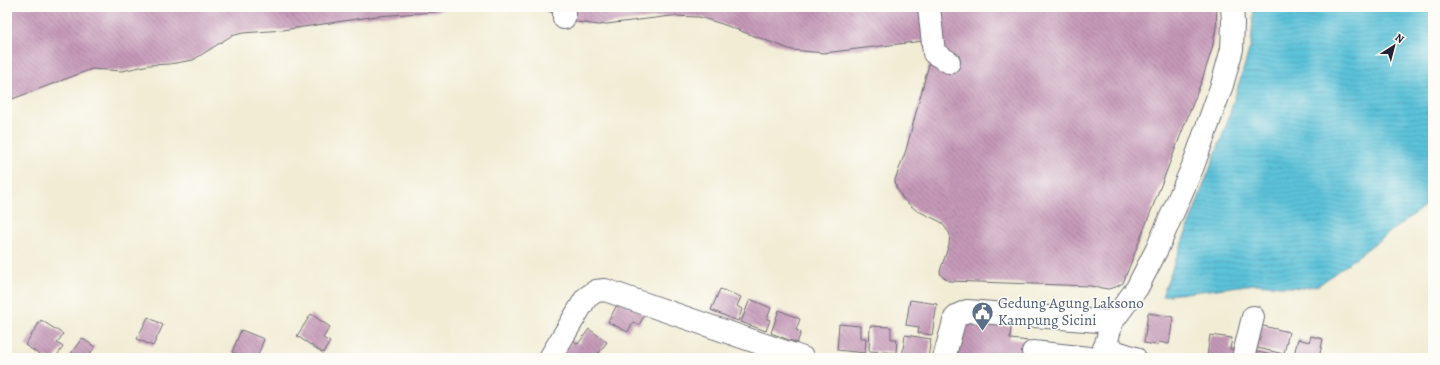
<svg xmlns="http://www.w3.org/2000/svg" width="1440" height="365" font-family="Alegreya,serif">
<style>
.water{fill:url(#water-rules);stroke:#3f728a}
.building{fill:url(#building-back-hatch)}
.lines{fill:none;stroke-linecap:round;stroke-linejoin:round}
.minor-casing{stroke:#6a6971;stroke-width:24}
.minor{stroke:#fff;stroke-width:22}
.labels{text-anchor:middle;stroke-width:3;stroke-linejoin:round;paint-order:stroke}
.service-label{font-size:15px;fill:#4e5e75;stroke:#fdfcf7;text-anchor:start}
</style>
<defs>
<pattern id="water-rules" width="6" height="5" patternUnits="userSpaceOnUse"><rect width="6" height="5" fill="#5cc2d9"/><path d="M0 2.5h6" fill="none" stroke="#50a6bb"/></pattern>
<pattern id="building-back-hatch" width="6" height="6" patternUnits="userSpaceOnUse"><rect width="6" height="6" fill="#c598b8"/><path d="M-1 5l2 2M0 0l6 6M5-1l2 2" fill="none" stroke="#a07c97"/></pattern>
</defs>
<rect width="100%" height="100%" fill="#fdfcf7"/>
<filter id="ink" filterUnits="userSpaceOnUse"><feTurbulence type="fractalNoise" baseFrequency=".025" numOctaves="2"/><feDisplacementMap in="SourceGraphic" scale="8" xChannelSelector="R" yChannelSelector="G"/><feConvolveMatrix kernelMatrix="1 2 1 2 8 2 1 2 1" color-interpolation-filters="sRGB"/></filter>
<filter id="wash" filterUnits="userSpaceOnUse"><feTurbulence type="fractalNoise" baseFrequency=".012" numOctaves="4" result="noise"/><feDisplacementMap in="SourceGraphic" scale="16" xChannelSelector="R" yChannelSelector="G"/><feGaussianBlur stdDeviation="0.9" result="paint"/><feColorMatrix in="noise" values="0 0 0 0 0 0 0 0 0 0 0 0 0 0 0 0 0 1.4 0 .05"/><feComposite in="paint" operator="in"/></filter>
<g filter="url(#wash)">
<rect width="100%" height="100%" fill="#f1ecd4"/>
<!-- water -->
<path class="water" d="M1254,7h179v193l-114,85 -16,3 -48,-4 -93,12 65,-173 24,-79z"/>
<g id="blocks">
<!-- building -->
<path class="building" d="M7,7h443l-15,5 -58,4 -94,14 -40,3 -12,3 -38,24 -23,4 -21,1 -27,6 -30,-2 -85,32z
M537,7h680l-1,20 -4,22 -10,31 -79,203 -7,4 -8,2 -18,-3 -141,-5 -8,-6 -1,-4 9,-26 1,-11 -9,-12 -25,-12 -13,-11 -7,-12 -1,-7 11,-30 24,-90 -7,-19 -99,12 -32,-3 -70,-26 -23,-7 -28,-1 -72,9 -22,-3z
M720,289l21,8 -4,9 5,3 -4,12 -27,-11z
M750,299l21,9 -4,11 3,1 -4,11 -25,-9z
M910,300l27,4 -5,31 -14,-2 1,-6 -13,-2z
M619,301l26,13 -6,11 -6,-3 -5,10 -20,-10z
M779,310l21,9 -4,11 5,2 -4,11 -26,-10z
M1148,313l25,4 -4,27 -10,-2 -1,3 -14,-2z
M311,314l19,13 -7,11 7,4 -7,11 -26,-17z
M148,317l15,8 -10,21 -16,-7z
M41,320l22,14 -6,9 6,4 -8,11h-10l-20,-13z
M958,320l53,6 -1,13 20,2 -2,17h-74z
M839,324l21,2v12h6l-1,15 -28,-3z
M1259,325l30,7 -5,22 -31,-7z
M870,326l21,1v12h6l-1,14 -27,-2z
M589,329l18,13 -12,16h-35l13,-18 5,4z
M241,330l23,9 -7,19h-11l-14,-6z
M905,335l26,4 -3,19h-26z
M1210,335l22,3 -2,11 7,1 -1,8 -29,-1z
M1311,336l12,3 -4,19h-26l5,-19 11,3z
M82,338l13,9 -8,11h-19z
M1253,351l24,5 -1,2h-24z"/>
</g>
</g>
<g filter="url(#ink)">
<use href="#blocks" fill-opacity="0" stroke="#6a6971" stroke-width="1"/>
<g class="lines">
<defs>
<path id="minor" d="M564,7v11
M929,7l5,46 15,9
M1104,348l31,10
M1033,352l56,6
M550,358l36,-60 10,-7 9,-1 198,68
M944,358l11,-40 5,-4 7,-3 145,11
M1102,358l10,-36 25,-34 20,-39 36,-83 29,-81 10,-36 1,-27 -1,-15
M1243,358l10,-41"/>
</defs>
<!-- minor casing -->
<use href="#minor" class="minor-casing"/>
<!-- minor -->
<use href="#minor" class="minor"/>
</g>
</g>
<!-- icons -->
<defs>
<symbol id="civic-pin" viewBox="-11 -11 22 30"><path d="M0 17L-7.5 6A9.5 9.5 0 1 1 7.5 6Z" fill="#5c6f8a" stroke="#fdfcf7"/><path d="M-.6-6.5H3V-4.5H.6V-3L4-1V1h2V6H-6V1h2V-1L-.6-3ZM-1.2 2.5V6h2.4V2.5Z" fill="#fff"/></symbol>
</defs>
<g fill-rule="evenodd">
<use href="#civic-pin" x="970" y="300" width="25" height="34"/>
</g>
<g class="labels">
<!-- service labels -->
<g class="service-label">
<text x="998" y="308">Gedung Agung Laksono<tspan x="998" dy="17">Kampung Sicini</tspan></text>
</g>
</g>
<!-- margin -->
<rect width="1440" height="365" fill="none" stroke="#fdfcf7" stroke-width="24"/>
<!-- north arrow -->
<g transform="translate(1394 46) rotate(36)" stroke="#fdfcf7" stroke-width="3" paint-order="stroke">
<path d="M0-3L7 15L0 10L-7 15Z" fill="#22223b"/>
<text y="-6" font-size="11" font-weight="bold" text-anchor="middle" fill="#22223b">N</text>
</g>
</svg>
